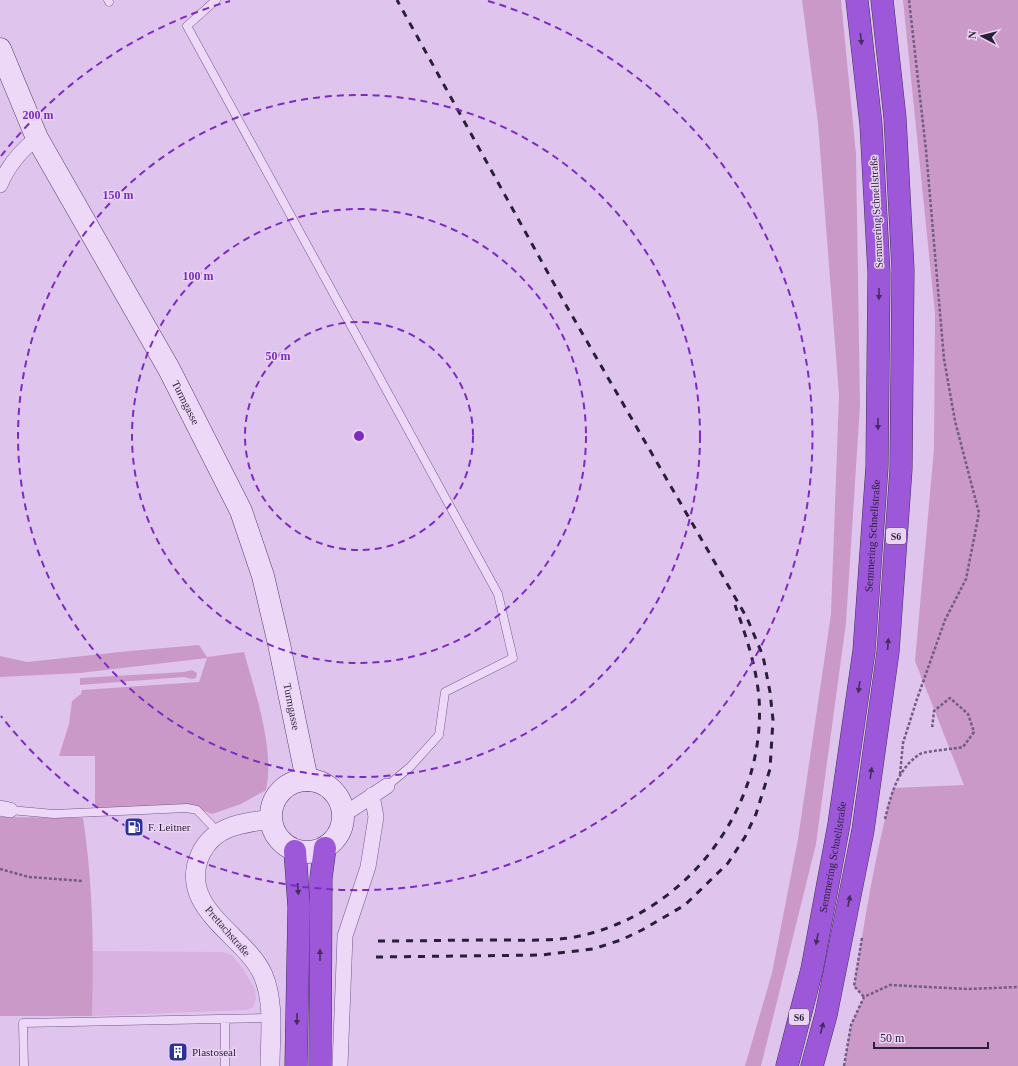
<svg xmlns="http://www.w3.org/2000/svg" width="1018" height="1066" font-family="'Times New Roman',serif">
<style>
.farmland{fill:#d9b2e2}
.green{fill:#cb99c7}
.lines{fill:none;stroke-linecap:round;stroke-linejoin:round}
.service-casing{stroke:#715b87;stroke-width:9}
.minor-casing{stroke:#715b87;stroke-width:16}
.tertiary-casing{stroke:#715b87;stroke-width:20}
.secondary-casing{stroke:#523f69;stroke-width:23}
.motorway-casing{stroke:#402f55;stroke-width:23}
.path{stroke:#715b87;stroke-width:2.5;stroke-dasharray:3 2;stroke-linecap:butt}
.service{stroke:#edd8f8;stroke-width:8}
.minor{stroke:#edd8f8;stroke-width:15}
.tertiary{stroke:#edd8f8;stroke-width:19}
.secondary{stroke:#edd8f8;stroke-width:22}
.motorway{stroke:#9c58d9;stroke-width:22}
.rail{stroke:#2a1f38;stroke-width:3;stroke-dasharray:7 7;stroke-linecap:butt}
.oneway{fill:#462d60}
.ring{fill:none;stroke:#7b2cbf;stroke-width:2;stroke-dasharray:7 5}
.labels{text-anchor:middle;stroke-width:3;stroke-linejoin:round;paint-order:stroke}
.shield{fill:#ead4f4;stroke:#645570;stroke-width:1}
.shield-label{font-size:10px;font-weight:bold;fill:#2a1f38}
.street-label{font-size:11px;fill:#2a1f38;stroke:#ead4f4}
.poi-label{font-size:11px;fill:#2a1f38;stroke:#ead4f4;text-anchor:start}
.centre{fill:#7b2cbf;stroke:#ead4f4;stroke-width:2}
.ring-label{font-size:12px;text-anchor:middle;font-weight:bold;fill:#7b2cbf;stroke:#ead4f4;stroke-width:3;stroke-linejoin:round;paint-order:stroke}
</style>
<rect width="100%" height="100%" fill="#dfc5ed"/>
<!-- farmland -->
<path class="farmland" d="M93,951l130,1 9,3 11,14 12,20 1,10 -3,8 -6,3 -155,6z"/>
<!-- green -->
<path class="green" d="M802,0h39l15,154 4,251 -14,218 -30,221 -55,222h-16l27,-93 26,-134 33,-225 8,-219 -21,-272z
M903,0h115v1066h-174l7,-41 13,-28 -10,-11c11,-67 21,-133 39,-198l71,-3 -49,-124 19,-212 1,-136z
M199,645l8,12 37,-5c11,40 31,97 22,138l-25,14 -29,10 -24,-10 -93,6v-54h-36l10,-32 3,-23 9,-7 1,-4 117,-8 8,-24 -127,15 -80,4v-21l27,6 103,-11z
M192,670l5,3 -1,5 -4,1 -8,-2 -104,8v-7l104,-6z
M0,817l83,1c10,65 11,132 9,198h-92z"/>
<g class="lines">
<defs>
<path id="service" d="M108,0l1,2
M216,0l-29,26 311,568 15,64 -68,34 -6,43 -29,32 -23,19
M10,810l44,4 133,-6 10,2 22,23
M225,1019v47
M24,1066l-1,-43 247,-5"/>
<path id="minor" d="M0,185c8,-19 20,-34 37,-47
M0,808l10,2
M343,815l44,-29
M340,1066l5,-130 23,-69 8,-50 -4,-22"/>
<path id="tertiary" d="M270,1066c0,-29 5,-63 -7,-91 -17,-40 -88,-67 -62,-122 14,-28 43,-30 70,-34"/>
<g id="secondary">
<path id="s1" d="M0,49l37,89 132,231 72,142 22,65 16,68 28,136"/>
<circle cx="307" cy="816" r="36"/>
</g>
<g id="motorway">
<path d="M295,851l4,56 -3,159"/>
<path d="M320,1066l1,-188 4,-30"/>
<path id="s2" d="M787,1066l25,-97 27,-145 25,-173 13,-184 2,-194 -8,-148 -14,-125"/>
<path d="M812,1066l14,-51 37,-185 25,-178 13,-183 2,-200 -8,-151 -13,-118"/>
</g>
</defs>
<!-- service casing -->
<use href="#service" class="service-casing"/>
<!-- minor casing -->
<use href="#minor" class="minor-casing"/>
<!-- tertiary casing -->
<use href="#tertiary" class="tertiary-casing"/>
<!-- secondary casing -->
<use href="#secondary" class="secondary-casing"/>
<!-- motorway casing -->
<use href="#motorway" class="motorway-casing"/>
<!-- path -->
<path class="path" d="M900,774l3,-31 14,-44 28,-79 21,-41 13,-66 -24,-92 -11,-62 -18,-209 -17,-150
M885,819c6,-24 12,-50 35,-65 6,-3 34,-5 43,-7l11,-15 -6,-18 -18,-16 -16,13 -2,18
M0,869l29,8 54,4
M862,938l-8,48 10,11
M844,1066l7,-41 13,-28 26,-12 78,4 50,-2"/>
<!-- service -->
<use href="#service" class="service"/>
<!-- minor -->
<use href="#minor" class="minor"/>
<!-- tertiary -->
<use href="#tertiary" class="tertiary"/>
<!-- secondary -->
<use href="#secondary" class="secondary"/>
<!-- motorway -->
<use href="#motorway" class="motorway"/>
<!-- rail -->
<path class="rail" d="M378,941c40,0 79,-1 119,-1 24,0 48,1 72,-2 112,-18 198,-126 190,-240 -3,-33 -13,-62 -24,-93
M376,957l165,-2 52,-6 28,-9 21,-10 43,-25 43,-42 17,-26 11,-23 14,-45 3,-49 -3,-28 -7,-36 -16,-38 -184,-318 -166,-300"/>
</g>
<!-- one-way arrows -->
<defs><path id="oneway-solid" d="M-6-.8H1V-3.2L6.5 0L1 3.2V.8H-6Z"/></defs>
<g class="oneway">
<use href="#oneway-solid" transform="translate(861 39) rotate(84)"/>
<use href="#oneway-solid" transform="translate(879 294) rotate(90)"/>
<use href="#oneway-solid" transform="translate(878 424) rotate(90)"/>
<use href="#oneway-solid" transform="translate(888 644) rotate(-86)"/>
<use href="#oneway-solid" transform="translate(859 687) rotate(98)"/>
<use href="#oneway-solid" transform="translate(871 773) rotate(-82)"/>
<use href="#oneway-solid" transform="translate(298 889) rotate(86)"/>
<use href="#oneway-solid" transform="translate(849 901) rotate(-79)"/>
<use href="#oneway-solid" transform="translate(817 939) rotate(101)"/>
<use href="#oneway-solid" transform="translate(320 955) rotate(-90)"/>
<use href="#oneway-solid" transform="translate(297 1019) rotate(91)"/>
<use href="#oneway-solid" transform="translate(822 1028) rotate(-75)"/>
</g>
<!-- distance rings -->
<g class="ring">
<circle cx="359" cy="436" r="114"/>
<circle cx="359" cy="436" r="227"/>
<circle cx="359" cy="436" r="341"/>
<path d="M1 156A454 454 0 0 1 230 1M488 1A454 454 0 1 1 1 716"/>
</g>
<!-- icons -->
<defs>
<symbol id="fuel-square" viewBox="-11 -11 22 22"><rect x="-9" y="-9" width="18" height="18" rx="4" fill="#2d3294" stroke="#ead4f4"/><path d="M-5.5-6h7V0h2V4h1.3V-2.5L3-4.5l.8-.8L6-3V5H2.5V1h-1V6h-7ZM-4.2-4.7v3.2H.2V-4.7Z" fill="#fff"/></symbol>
<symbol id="building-square" viewBox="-11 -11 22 22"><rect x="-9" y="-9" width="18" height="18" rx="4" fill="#2d3294" stroke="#ead4f4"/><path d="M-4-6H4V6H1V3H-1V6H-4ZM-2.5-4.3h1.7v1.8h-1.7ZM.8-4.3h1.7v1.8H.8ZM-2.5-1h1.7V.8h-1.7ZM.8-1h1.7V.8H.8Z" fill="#fff"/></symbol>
</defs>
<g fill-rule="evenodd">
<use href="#fuel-square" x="123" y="816" width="22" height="22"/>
<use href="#building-square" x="167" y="1041" width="22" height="22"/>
</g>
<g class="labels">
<!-- shield labels -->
<g class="shield">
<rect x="886" y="528" width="20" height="16" rx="3"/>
<rect x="789" y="1009" width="20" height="16" rx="3"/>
</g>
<g class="shield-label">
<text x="896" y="540">S6</text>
<text x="799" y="1021">S6</text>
</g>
<!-- street labels -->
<g class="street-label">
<text transform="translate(876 212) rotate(-93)" y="4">Semmering Schnellstraße</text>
<text dy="4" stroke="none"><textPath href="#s1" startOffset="400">Turmgasse</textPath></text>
<text dy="4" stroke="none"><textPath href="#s2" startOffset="538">Semmering Schnellstraße</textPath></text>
<text dy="4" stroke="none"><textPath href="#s1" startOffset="724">Turmgasse</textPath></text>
<text dy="4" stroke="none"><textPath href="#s2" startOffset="214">Semmering Schnellstraße</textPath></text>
<text transform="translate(228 931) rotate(49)" y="4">Prettachstraße</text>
</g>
<!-- poi labels -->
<g class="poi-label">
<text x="148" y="831">F. Leitner</text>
<text x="192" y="1056">Plastoseal</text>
</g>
</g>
<circle cx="359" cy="436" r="6" class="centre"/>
<g class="ring-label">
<text x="38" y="119">200 m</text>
<text x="118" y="199">150 m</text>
<text x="198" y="280">100 m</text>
<text x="278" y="360">50 m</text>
</g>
<!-- north arrow -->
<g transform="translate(982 36) rotate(277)" stroke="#ead4f4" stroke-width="3" paint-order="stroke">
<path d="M0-3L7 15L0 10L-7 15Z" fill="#2a1f38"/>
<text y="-6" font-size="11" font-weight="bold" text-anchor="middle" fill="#2a1f38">N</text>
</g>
<!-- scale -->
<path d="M874 1042v6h114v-6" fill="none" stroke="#2a1f38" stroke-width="2"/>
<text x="880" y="1042" font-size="12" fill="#2a1f38" stroke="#ead4f4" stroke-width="3" paint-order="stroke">50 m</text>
</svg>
